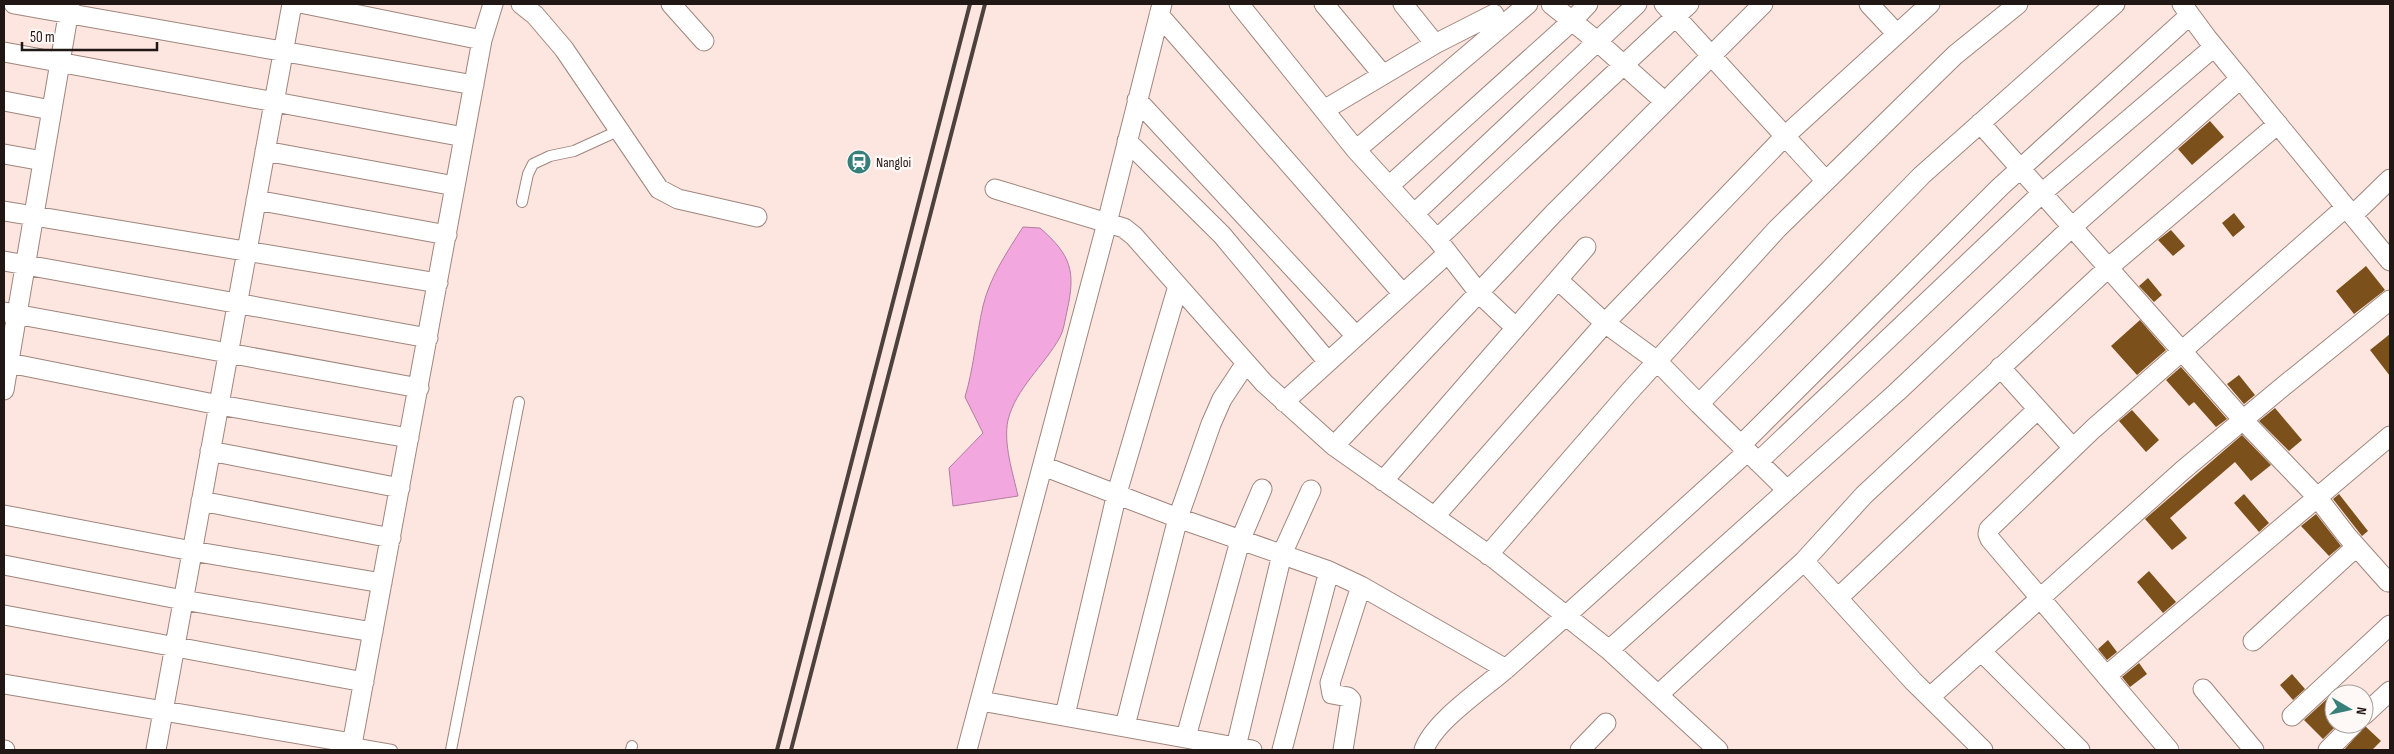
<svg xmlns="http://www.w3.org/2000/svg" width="2394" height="754" font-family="'Sofia Sans Condensed',sans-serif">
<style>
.water{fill:#f2a8de;stroke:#b37ca1}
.building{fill:#7b501a}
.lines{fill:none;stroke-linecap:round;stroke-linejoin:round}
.lane-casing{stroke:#9f867e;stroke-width:12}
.street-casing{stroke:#9f867e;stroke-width:21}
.lane{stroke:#fff;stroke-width:10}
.street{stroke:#fff;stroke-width:19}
.rail{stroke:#4d413d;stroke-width:4}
.labels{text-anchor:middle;stroke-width:5;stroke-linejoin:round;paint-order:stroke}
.poi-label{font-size:14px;fill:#211714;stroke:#fef8f6;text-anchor:start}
</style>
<rect width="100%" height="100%" fill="#fde6df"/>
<!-- water -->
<path class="water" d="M1023,227l17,1c31,27 36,43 27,83 -2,8 -3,19 -7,26 -16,29 -44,51 -52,83 -5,24 5,53 10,76l-65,10 -4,-38 34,-35 -18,-36c9,-30 11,-61 18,-91 7,-29 24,-54 40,-79z"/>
<!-- building -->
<path class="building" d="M2210,121l14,16 -32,28 -14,-16z
M2234,213l11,14 -12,10 -11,-14z
M2171,230l14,16 -12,10 -15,-16z
M2366,266l19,24 -31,24 -18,-23z
M2148,278l14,17 -8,7 -15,-16z
M2140,320l26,30 -29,25 -26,-29z
M2390,334v42l-20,-26z
M2181,367l46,52 -11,8 -22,-25 -5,4 -23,-26z
M2239,375l16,20 -11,9 -17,-20z
M2275,408l27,32 -13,11 -30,-30z
M2132,410l27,30 -13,12 -27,-31z
M2242,435l29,30 -20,16 -16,-19 -65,56 17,20 -15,12 -27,-31z
M2244,494l25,29 -10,9 -25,-29z
M2339,494l29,37 -6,5 -29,-37z
M2316,514l25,32 -12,10 -28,-30z
M2149,571l27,31 -13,11 -26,-31z
M2108,640l9,12 -10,8 -9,-11z
M2139,663l8,11 -17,13 -8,-10z
M2292,674l13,15 -12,11 -13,-15z
M2328,698l6,7v19h4l-15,15 -19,-19z
M2365,726l16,15 -9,9h-28z"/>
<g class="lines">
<defs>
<path id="lane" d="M522,202l6,-28 5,-10 17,-8 24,-5 46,-21
M352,743l40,7
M451,750l68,-348
M631,750l1,-4"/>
<path id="street" d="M14,4l460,81
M305,4l177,36
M521,4l14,11 29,34 95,140 19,10 79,18
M671,4l33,37
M1239,4l117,146 81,89 42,54 37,35
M1324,4l59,71
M1403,4l32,40
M1551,4l47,38 67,60
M1664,4l162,177
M1869,4l28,30
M2182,4l25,34 183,223
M1159,15l244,279
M4,52l460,85
M1137,100l219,236
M4,101l47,9
M1324,110l111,-66 59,-30
M1980,123l263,297 74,77 30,39 41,46 2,-2
M1127,141l95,94 106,127
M1356,150l172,-146
M265,151l190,35
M4,154l39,7
M1389,186l183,-165 16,-17
M995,189l129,39 10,8 130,147 70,63 162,114 113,90 109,100
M256,200l191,35
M4,211l434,72
M1414,214l223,-210
M2353,215l37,-36
M1437,239l252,-235
M4,261l424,77
M1558,280l47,43 52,38 42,43 223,-229 193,-171
M4,312l415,76
M4,362l215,43 190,33
M2000,367l73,81
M4,390l66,-386
M1284,402l164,-149
M1699,404l88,86
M1741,445l259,-258 190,-172
M1334,446l219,-232 210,-210
M210,451l190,37
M1758,462l284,-269 172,-146
M1043,466l135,52 151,53 32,15 145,83
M1383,481l203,-234
M201,501l190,37
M4,515l188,36 190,32
M1435,516l170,-193 180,-187 145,-132
M1488,555l141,-163 148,-163 178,-174 63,-51
M1804,561l109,120 70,69
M4,565l179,35 190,32
M1838,598l200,-189
M4,615l360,67
M2253,641l103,-94
M1609,650l288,-258 175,-165 168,-148
M1982,652l98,98
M2106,676l284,-240
M4,684l348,59
M2203,689l51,61
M1658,695l146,-134 60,-66 244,-227 170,-144
M1930,697l253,-227 97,-81 110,-89
M981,701l271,49
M1065,715l52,-222 61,-207
M2364,715l26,-24
M2292,716l98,-91
M1125,726l53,-208 33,-94 11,-25 24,-36
M1186,737l54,-196 22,-52
M1236,747l46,-193 29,-64
M4,750h1
M156,750l136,-746
M351,750l131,-710 11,-36
M967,750l140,-527 55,-219
M1282,750l47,-179
M1343,750l8,-50 -3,-3 -16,-3 -2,-11 31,-97
M1424,750c9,-28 59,-61 83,-82 81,-71 160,-144 240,-216
M1580,750l26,-27
M2169,750l-179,-211 -2,-5 1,-5 104,-100 253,-222
M2328,750l26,-26"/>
</defs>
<!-- lane casing -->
<use href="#lane" class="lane-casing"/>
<!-- street casing -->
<use href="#street" class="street-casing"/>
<!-- lane -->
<use href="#lane" class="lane"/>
<!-- street -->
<use href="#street" class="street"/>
<!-- rail -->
<path class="rail" d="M777,750l193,-746
M791,750l194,-746"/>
</g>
<!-- icons -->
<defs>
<symbol id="station-disc" viewBox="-11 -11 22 22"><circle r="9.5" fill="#377f79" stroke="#fef8f6"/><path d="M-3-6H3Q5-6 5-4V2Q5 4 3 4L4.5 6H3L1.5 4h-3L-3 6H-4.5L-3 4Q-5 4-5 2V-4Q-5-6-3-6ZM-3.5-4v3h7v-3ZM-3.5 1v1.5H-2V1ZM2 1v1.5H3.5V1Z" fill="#fff"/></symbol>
</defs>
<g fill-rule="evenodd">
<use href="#station-disc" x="845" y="148" width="28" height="28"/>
</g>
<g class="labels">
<!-- poi labels -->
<g class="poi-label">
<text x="876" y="167">Nangloi</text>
</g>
</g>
<!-- border -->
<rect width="2394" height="754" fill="none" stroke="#211714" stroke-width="10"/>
<!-- north arrow -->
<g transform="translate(2349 709) rotate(99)"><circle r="24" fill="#fef8f6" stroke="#a69e9c"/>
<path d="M0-4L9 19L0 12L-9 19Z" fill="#377f79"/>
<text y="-8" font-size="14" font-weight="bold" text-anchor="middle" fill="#211714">N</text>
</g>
<!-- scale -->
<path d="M22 42v8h135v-8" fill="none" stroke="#211714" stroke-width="2.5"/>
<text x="30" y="42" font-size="15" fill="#211714" stroke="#fef8f6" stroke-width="4" paint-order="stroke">50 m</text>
</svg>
